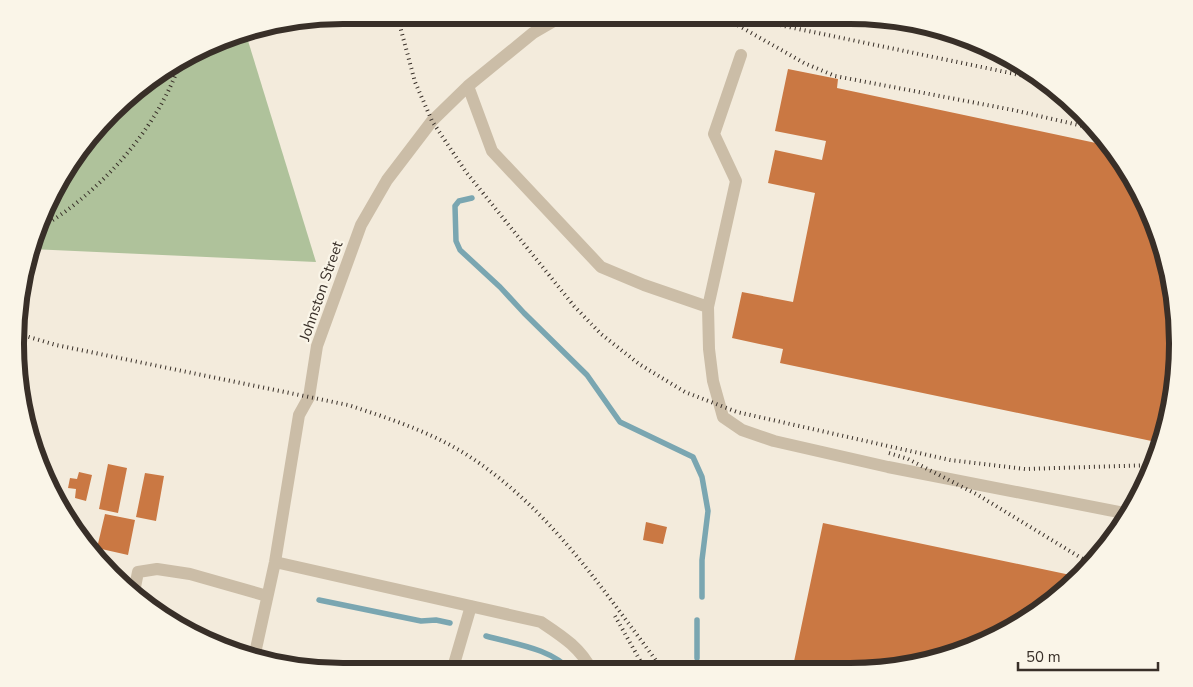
<svg xmlns="http://www.w3.org/2000/svg" width="1193" height="687" font-family="'Nunito Sans',sans-serif">
<style>
.green{fill:#afc29b}
.lines{fill:none;stroke-linecap:round;stroke-linejoin:round}
.stream{stroke:#7aa6b1;stroke-width:5.5}
.building{fill:#ca7843}
.minor{stroke:#cbbda7;stroke-width:12}
.rail{stroke:#382f28;stroke-width:4;stroke-dasharray:1 4;stroke-linecap:butt}
.labels{text-anchor:middle;stroke-width:4.5;stroke-linejoin:round;paint-order:stroke}
.street-label{font-size:15px;fill:#382f28;stroke:#faf5e8}
.rim{fill:none;stroke:#382f28;stroke-width:6}
</style>
<rect width="100%" height="100%" fill="#f3ebdc"/>
<!-- green -->
<path class="green" d="M245,31l71,231 -285,-13 40,-88 73,-78 94,-51z"/>
<g class="lines">
<!-- stream -->
<path class="stream" d="M472,198l-13,3 -4,5 1,35 4,9 40,37 24,26 63,62 33,47 73,35 9,20 6,34 -6,49v37
M319,600l102,21 15,-1 14,3
M486,636c28,8 65,12 85,35
M697,658v-38"/>
</g>
<!-- building -->
<path class="building" d="M788,69l50,10 -1,9 273,58 12,15 31,57 19,61 6,64 -6,64 -11,36 -381,-80 3,-14 -51,-11 10,-46 51,10 22,-109 -47,-10 7,-33 47,10 4,-19 -51,-10z
M108,464l19,4 -9,45 -19,-4z
M79,472l13,3 -6,26 -11,-3 1,-9 -8,-1 2,-10 7,1z
M145,473l19,3 -8,45 -20,-4z
M105,514l30,6 -7,35 -31,-7z
M646,522l21,5 -4,17 -20,-4z
M823,523l257,54 -66,51 -59,27 -84,16h-79z
M507,668l9,1 -1,2h-9z"/>
<g class="lines">
<!-- minor -->
<path class="minor" d="M468,86l24,65 109,116 43,18 64,22 28,-126 -22,-47 27,-79
M708,307l1,42 4,32 10,36 19,13 32,11 114,26 241,47
M275,562l266,60c21,14 40,26 51,49
M134,592l4,-20 19,-3 33,5 77,22
M254,658l21,-96 24,-147 10,-18 8,-51 44,-121 26,-45 45,-59 36,-35 65,-53 31,-18
M452,671l19,-65"/>
<!-- rail -->
<path class="rail" d="M397,15l18,67 17,39 34,51 108,134 27,28 38,30 46,28 52,20 213,48 75,9 129,-4
M715,16l12,3 77,44 31,13 178,34 83,19
M736,16l308,64
M40,228c60,-35 117,-99 140,-165
M19,334l37,11 292,60c40,13 80,26 116,48 86,54 140,139 200,218
M889,453l19,6 70,36 113,69
M615,616l31,55"/>
</g>
<g class="labels">
<!-- street labels -->
<g class="street-label">
<text transform="translate(321 291) rotate(-71)" y="5">Johnston Street</text>
</g>
</g>
<!-- crop -->
<path d="M0 0H1193V687H0ZM343 24H850A319 319 0 0 1 1169 343V344A319 319 0 0 1 850 663H343A319 319 0 0 1 24 344V343A319 319 0 0 1 343 24Z" fill="#faf5e8" fill-rule="evenodd"/>
<path class="rim" d="M343 24H850A319 319 0 0 1 1169 343V344A319 319 0 0 1 850 663H343A319 319 0 0 1 24 344V343A319 319 0 0 1 343 24Z"/>
<!-- scale -->
<path d="M1018 662v8h140v-8" fill="none" stroke="#382f28" stroke-width="2.5"/>
<text x="1026" y="662" font-size="15" fill="#382f28" stroke="#faf5e8" stroke-width="4" paint-order="stroke">50 m</text>
</svg>
